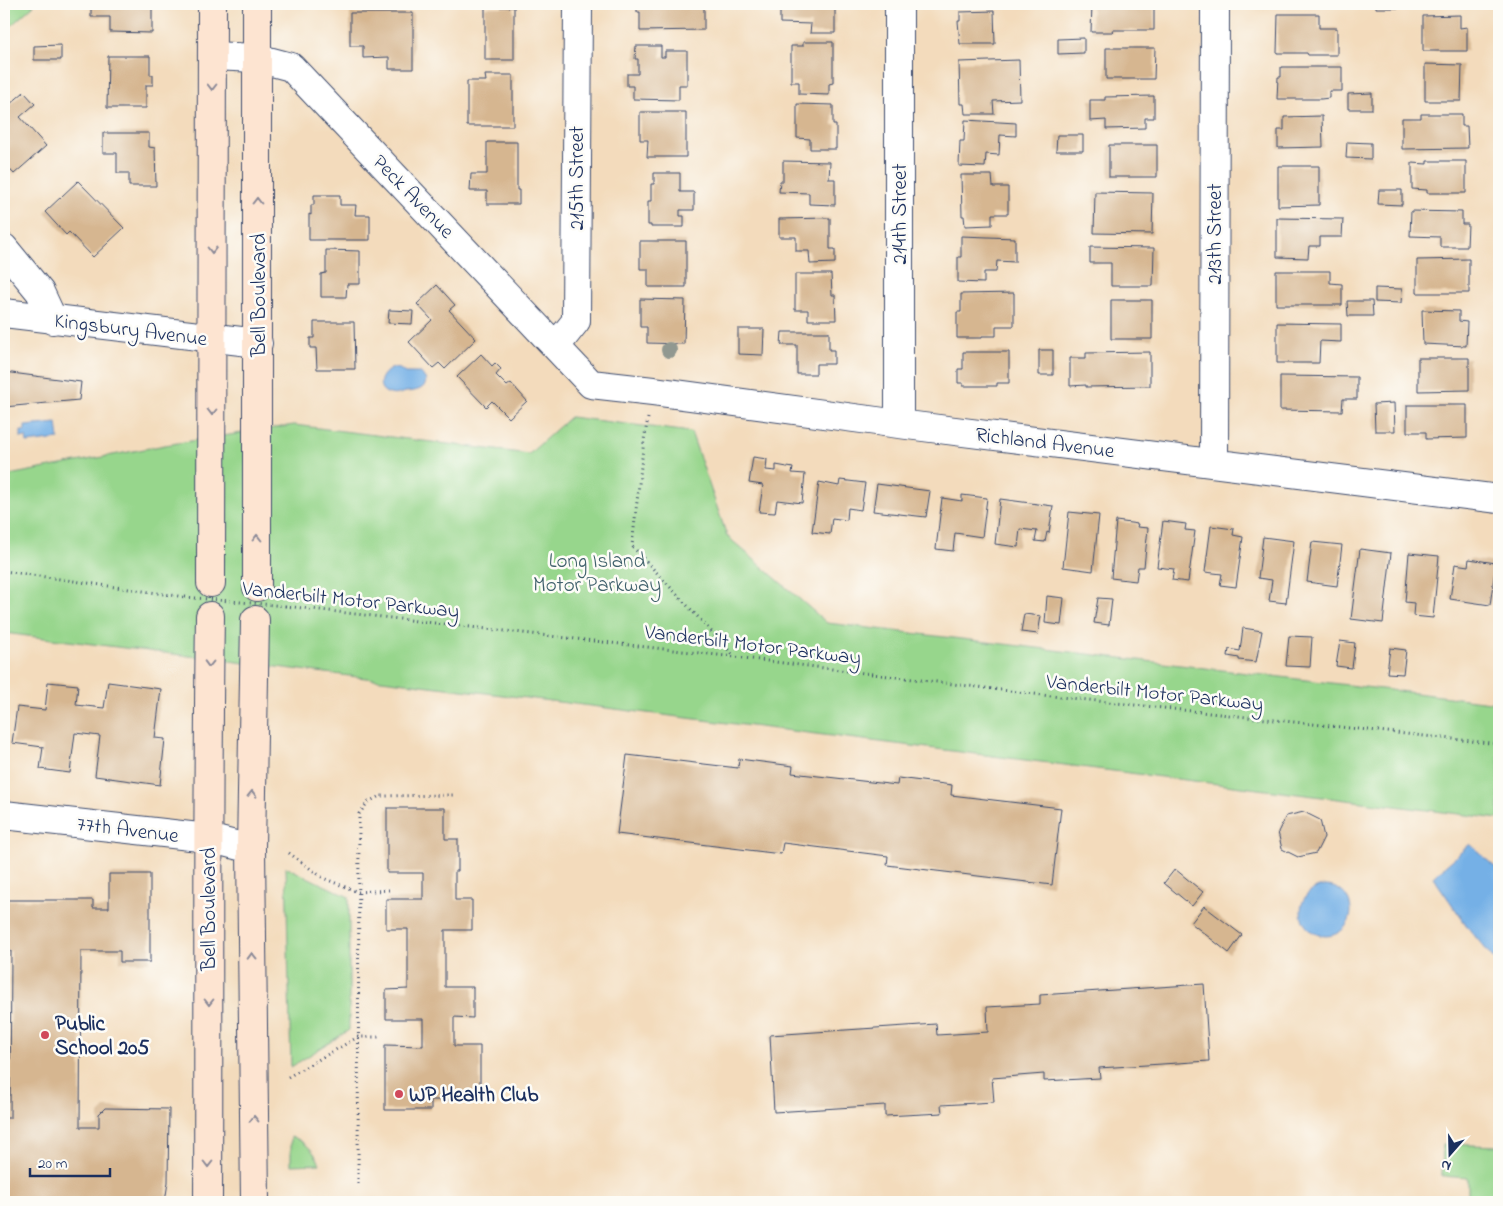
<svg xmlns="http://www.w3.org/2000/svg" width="1503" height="1206" font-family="'Indie Flower',sans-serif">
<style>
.green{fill:#97d68c;stroke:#598275}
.water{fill:#74b0e6;stroke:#4870a2}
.building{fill:#d6b690}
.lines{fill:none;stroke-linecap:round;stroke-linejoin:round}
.street-casing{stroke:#3b496c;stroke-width:30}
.secondary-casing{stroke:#3b496c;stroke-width:30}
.path{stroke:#3b496c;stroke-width:3;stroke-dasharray:1 4;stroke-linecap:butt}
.street{stroke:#fff;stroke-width:28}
.secondary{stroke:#fde4d1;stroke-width:28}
.path-bridge{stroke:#3b496c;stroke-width:3;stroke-dasharray:1 4;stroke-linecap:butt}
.tree{fill:#919890}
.oneway{stroke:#8c8a98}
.poi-dot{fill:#d1495b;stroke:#fdfcf7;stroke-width:2}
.labels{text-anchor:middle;stroke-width:5;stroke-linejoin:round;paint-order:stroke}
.street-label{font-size:21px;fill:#1b2f5e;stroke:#fdfcf7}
.park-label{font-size:21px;fill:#40616c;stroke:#fdfcf7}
.poi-label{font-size:21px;font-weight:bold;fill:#1b2f5e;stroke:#fdfcf7;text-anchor:start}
</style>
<rect width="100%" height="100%" fill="#fdfcf7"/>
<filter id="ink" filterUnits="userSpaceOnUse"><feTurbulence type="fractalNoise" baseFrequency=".02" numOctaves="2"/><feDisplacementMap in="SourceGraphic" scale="10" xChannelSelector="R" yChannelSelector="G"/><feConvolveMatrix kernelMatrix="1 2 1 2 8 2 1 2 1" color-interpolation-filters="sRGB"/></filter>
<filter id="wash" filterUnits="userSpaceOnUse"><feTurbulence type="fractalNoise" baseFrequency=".0096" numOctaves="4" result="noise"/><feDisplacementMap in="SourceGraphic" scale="20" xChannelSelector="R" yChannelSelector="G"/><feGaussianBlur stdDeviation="1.12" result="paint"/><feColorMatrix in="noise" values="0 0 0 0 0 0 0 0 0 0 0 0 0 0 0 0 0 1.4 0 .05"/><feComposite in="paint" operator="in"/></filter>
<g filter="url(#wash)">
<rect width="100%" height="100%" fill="#f3dbbc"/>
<!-- green -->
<path class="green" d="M4,4h31l-31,28z
M570,417l121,15 36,104 100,87 672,80v116l-1495,-186v-157l161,-31 129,-20 235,29z
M286,867l63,30v133l-58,37z
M291,1136c14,6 23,14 29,28l-29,1z
M1443,1144l55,2 -2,56h-28v-24l-26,-2z"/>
<!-- water -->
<path class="water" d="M393,368l7,1 5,4h16l5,7 -1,5c-5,6 -11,6 -19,7 -5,1 -10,4 -16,2 -16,-4 -10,-21 3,-26z
M57,423l2,16 -32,4 -1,-6 -5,1v-7h4v-5z
M1470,844l29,27v94l-30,-36 -36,-52z
M1301 911a25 25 0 1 1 50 0a25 25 0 1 1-50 0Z"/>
<g id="blocks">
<!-- building -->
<path class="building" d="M91,4h54v1h7v28l-42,-1v-15h-19z
M391,4h25v4h-25z
M637,4h34l1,3h32v23l-64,1v-19h-3z
M780,4h53v4h2v25h-25l1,-9 -31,-1z
M1092,4h62v26h-42l1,2h-22z
M1376,4h26l-1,4h-25z
M485,7h29v53h-29z
M994,11l1,33h-35l-2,-23h2v-9z
M350,13h63v56h-24v-12l-26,1v-12h-13z
M1278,14h41v14h18v27h-29l-1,-2h-30z
M1460,15v13l7,-1v24h-44v-35z
M1084,38v15l-26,1v-15z
M803,42h30v41l-4,1v11l-30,-1v-12h-8v-36h12z
M61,45v15h-27v-14z
M636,46h25v11h4v-6h22v34h-8v15l-46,-1v-13h-6v-12h11v-15h-3z
M1106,48h49l-1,31h-48z
M108,56h42v19h3v10h-7v23h-39z
M1019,60l1,40 -27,1 1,13h-29l-1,-10h-4l-1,-42z
M1425,64l37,1 -1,36h-36z
M1281,67h61v24h-13v7l-8,1h-44l1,-22h3z
M485,75h28v51h-46v-45h19z
M24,92l11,12 -15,13 26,29 -32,28 -10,-11v-65l5,7z
M1372,93v16h-24v-15z
M1154,96v22h-9v10l-39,1v-9l-16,1v-21h15v-3z
M797,104l36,1v20h3v24h-26v-10l-13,-1z
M640,112h46v45h-39l1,-17h-8z
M1421,114h41v12h5l1,22 -66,1v-31h19z
M1322,116l1,31 -45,1v-18h6v-13z
M965,120l51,3v13l-16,-1 -1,20 -13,-1 -1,13 -26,-1 1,-25h4z
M103,133h46v14l6,1 1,38h-27v-13h-12v-20h-14z
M1057,135h26v16h-27z
M487,142h30v48h2v14h-32v-13h-17l1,-17h16z
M1347,142l24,1v16l-25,-1z
M1109,145h48v32h-48z
M783,161l47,1 -1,17h6v26l-26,-1v-11l-30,-1 1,-11h3z
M1427,161h39v32h-39v-3l-15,-1v-26l15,1z
M1278,166h41v39l-41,1z
M654,173h26v19h14v18h-14v6h4v11h-33v-2h-3v-24h3v-17h3z
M961,175h31l1,12h15v27h-16v11l-27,1 -1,-10h-2z
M78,181l46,47 -31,29 -24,-25 -3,3 -21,-23z
M1379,190h23v15l-24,-1z
M1095,192l58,1 -1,41 -58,-1z
M314,195h26v10h16l-1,10h15v25h-61v-26l2,1v-10h3z
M1411,211l51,1v12h6l-1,23h-27v-10l-30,-1z
M830,218v31h5v14l-25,1 -1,-13h-13v-14h-17v-18z
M1277,218l66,1 -1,18h-22v9h-11l-1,12 -31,-1z
M961,236l54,2v24l-18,-1 -1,11h-12v11l-26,-1v-25h3z
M640,241h46v46h-38v-18h-8z
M1090,247l64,1 -1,38h-42v-23h-21z
M326,250l34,1v33h-13l-1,13h-25v-23l5,-1z
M1469,259v34h-52v-33z
M1276,271h54v12l12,1v21h-66z
M795,274h36l1,21h3l1,25h-28v-10h-13z
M437,285l18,20 -6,5 27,29 -31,30 -6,-6 -6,5 -24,-26 23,-22 -15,-16z
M1375,288l27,1 -1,14 -26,-1z
M1014,293v33h-18v10h-14v2h-25v-26h4v-18z
M640,299l45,1 -1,44 -37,-1v-16h-7z
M1111,300h41v39h-41z
M1347,301h25l1,15h-25z
M389,310l24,1 -1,13 -24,-1z
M1422,310l37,1v10l8,1 -1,24 -43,-2z
M314,322h40l1,47h-38l-1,-21h-6v-10h4z
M1277,323l64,1v18l-21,-1 -1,22h-42z
M738,329h26l-1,26 -25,-1z
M782,332h47v18h5v14h-18v10h-19v-29h-16z
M1039,350h14v25h-14z
M963,352h46v31h-12v3h-34v-3h-5v-14h5z
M1150,352v34l-64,1v-2l-16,1v-28h16v-5z
M481,354l11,12 3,-3 6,6 -5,6 11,11 4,-3 16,18 -18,17 -17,-17 -6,6 -29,-30z
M1418,358h51v32l-51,1z
M4,372l77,10 -2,18 -75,7z
M1280,376l77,1v22h-14l-1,12 -62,-1z
M1394,403l1,28h-20l-1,-27z
M1407,405h60v33l-41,1v-7h-19z
M753,457l14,2 -1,11 10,1v-6l17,3 -1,5 13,1 -3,29 -25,-3 -2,13 -16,-1 4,-27 -14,-2z
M840,480l25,3 -4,27 -13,-2 -1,12 -15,-2 -2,16 -18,-2 7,-50 20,4z
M877,484l53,7 -4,26 -53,-6z
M962,495l25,3 -5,39 -27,-4 -2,18 -17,-2 6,-51 20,3z
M1000,499l53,7 -4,27 -2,-1 -2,10 -10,-1 2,-10 -17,-2 -2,18 -23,-3z
M1069,512l30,3 -6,56 -30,-4z
M1116,521l22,3 -1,3 11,1 -4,39h-6l-2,14 -25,-3z
M1163,521l23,3 -1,6 10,1 -7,51 -16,-2 2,-11 -17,-2z
M1211,526l23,3 -1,6 10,2 -7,50 -16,-2 2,-11 -17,-2z
M1263,537l31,4 -8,62 -17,-2 3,-21 -14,-2z
M1312,542l30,3 -5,41 -30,-4z
M1360,549l31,4 -8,70 -32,-4z
M1409,553l30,3 -6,62 -20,-2 1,-13 -9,-1z
M1469,559l27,4 -6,42 -40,-6 5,-35 13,2z
M1047,596l17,2 -3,27 -16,-2z
M1098,598l14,1 -3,26 -15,-2z
M1024,614l17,2 -3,18 -17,-2z
M1243,628l19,3 -6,31 -17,-2v-2l-11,-2 1,-7 11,2z
M1289,636l23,1 -2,30 -24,-1z
M1340,641l15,2 -3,25 -16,-2z
M1390,648l16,2 -3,24 -16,-1z
M48,682l30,3 -2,20 28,3 4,-26 53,7 -6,49 10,1 -5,46 -65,-9 5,-40 -25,-3 -5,40 -30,-4 3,-22 -31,-4 5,-36 28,3z
M627,755l111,13 1,-9 54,7 -1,7 105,12 1,-7 54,7 -1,10 110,13 -9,77 -165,-20 1,-9 -105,-13 -2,11 -164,-20z
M387,808h58v31h13v32h-3v29h17v30h-27v57h28v31l-19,-1v29h26v54h-49v10h-46v-65l38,1v-27h-37v-29l22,-1v-60h-22v-30h37v-26h-36z
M1304,812l16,8 4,17 -8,16 -18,4 -16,-8 -4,-17 8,-16z
M1175,869l28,23 -11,14 -28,-23z
M109,874h41v88h-30v-11h-39l-1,176h19v-13l6,-6 64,1 -1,73 -3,20h-161v-84h6l1,-167h-7v-51h89v8h16z
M1204,906l38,29 -13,18 -38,-30z
M1204,984l5,77 -110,7 1,10 -56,3v-7l-52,4 2,24 -53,3 1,8 -57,3v-11l-111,7 -4,-77 166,-11 1,11 51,-3 -1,-25 53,-3v-9z"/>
</g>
</g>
<g filter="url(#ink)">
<use href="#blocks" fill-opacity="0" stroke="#3b496c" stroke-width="1"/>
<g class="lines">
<defs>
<path id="street" d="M212,56l45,2 34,9 300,317 62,7 246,33 600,75
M4,248l36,44 13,28
M4,313l254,30
M556,346l20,-25 2,-317
M899,424v-420
M1214,463l1,-459
M4,815l204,23 43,11"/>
<path id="secondary" d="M211,583l1,-579
M257,587v-583
M208,1202c1,-195 -1,-391 2,-586
M255,1202l-4,-353 4,-229"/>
</defs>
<!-- street casing -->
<use href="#street" class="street-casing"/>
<!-- secondary casing -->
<use href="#secondary" class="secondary-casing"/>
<!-- path -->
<path class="path" d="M648,418l-4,22 -12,106 102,110
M4,571l181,26
M285,606l450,51 307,38 457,49
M289,853l34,25 35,14 31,-2
M288,1077l70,-40h24
M358,1184l1,-370 9,-12 12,-6 75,-1"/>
<!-- street -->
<use href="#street" class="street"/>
<!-- secondary -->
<use href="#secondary" class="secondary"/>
<!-- path-bridge -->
<path class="path-bridge" d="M185,597l100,9"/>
</g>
<!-- trees -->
<circle class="tree" cx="669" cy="350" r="8"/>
<!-- one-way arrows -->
<defs><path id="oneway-chevron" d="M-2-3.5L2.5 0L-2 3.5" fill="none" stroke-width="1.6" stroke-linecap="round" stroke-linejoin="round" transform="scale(1.25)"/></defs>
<g class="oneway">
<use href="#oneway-chevron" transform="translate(212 87) rotate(90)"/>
<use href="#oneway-chevron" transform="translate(257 201) rotate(-90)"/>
<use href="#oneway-chevron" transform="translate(212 250) rotate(90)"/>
<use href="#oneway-chevron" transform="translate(212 412) rotate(90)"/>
<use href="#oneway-chevron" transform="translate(257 538) rotate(-90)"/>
<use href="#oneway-chevron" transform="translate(209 664) rotate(91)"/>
<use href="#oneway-chevron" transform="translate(252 794) rotate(-89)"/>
<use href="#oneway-chevron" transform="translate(252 956) rotate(-91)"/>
<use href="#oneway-chevron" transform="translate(209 1002) rotate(90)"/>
<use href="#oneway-chevron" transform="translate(254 1119) rotate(-91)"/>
<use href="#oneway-chevron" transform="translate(208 1164) rotate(90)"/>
</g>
</g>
<!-- markers -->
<g class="poi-dot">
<circle cx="45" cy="1035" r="5"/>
<circle cx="399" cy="1094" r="5"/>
</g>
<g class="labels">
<!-- street labels -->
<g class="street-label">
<text transform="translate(576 178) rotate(-90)" y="7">215th Street</text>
<text transform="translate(414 196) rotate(46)" y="7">Peck Avenue</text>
<text transform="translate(899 214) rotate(-90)" y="7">214th Street</text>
<text transform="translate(1214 234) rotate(-90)" y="7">213th Street</text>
<text transform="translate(258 295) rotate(-90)" y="7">Bell Boulevard</text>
<text transform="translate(131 329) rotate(7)" y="7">Kingsbury Avenue</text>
<text transform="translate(1045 442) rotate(7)" y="7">Richland Avenue</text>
<text transform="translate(351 599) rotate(6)" y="7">Vanderbilt Motor Parkway</text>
<text transform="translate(753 644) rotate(7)" y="7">Vanderbilt Motor Parkway</text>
<text transform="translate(1155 692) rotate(6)" y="7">Vanderbilt Motor Parkway</text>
<text transform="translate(128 829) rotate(7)" y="7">77th Avenue</text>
<text transform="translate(208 909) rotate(-90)" y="7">Bell Boulevard</text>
</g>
<!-- park labels -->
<g class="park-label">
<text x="597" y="567">Long Island<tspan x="597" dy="24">Motor Parkway</tspan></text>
</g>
<!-- poi labels -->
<g class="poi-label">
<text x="55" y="1030">Public<tspan x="55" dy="24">School 205</tspan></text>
<text x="409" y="1101">WP Health Club</text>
</g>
</g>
<!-- margin -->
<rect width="1503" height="1206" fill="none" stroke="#fdfcf7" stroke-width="20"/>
<!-- north arrow -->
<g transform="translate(1450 1154) rotate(200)" stroke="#fdfcf7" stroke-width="4" paint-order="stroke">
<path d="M0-4L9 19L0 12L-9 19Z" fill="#1b2f5e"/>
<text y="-8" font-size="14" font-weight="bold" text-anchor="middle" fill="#1b2f5e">N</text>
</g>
<!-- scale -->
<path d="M30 1168v8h80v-8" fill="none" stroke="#1b2f5e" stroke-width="2.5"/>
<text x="38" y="1168" font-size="15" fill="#1b2f5e" stroke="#fdfcf7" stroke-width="4" paint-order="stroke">20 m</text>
</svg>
